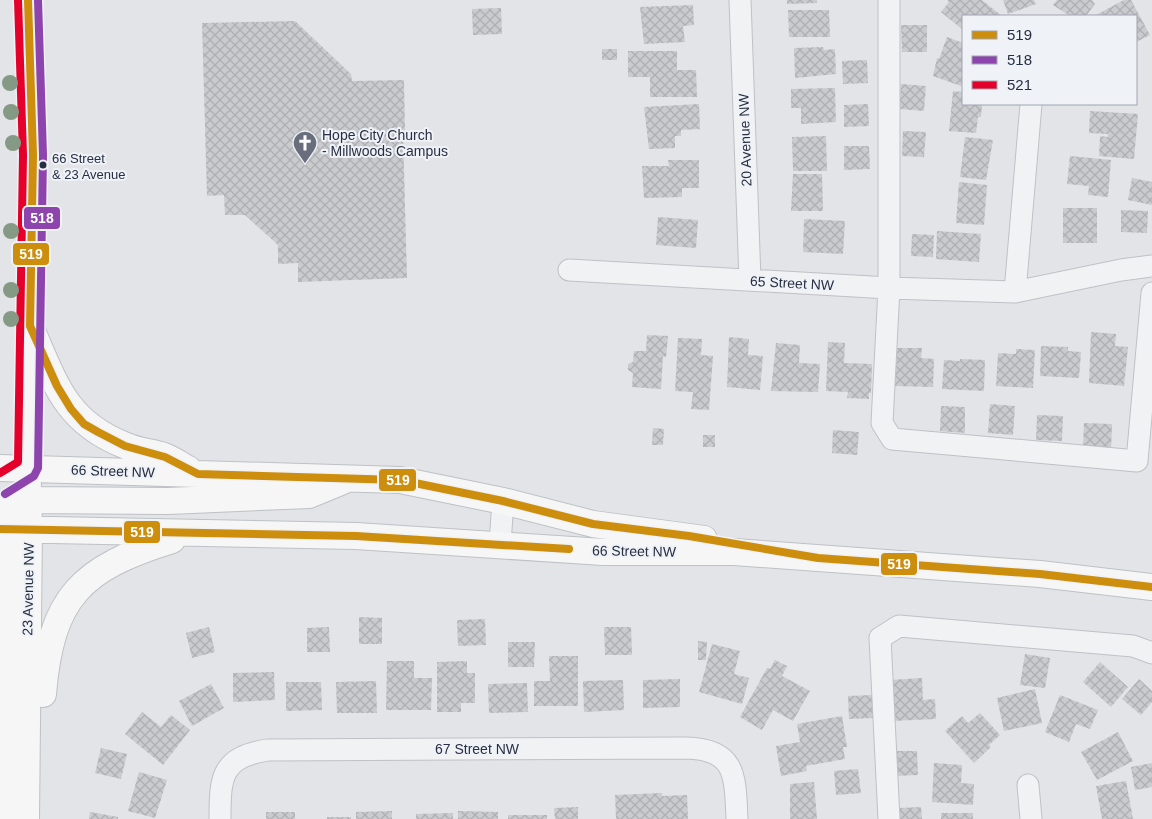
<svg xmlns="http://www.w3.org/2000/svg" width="1152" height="819" font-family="Arial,sans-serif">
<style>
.building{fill:url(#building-cross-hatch)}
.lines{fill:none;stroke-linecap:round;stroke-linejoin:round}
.minor-casing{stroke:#bfc1c5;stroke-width:23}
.major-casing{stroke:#bec1c5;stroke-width:28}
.minor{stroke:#f1f2f4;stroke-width:21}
.major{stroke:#f6f6f6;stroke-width:26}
.bus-1-casing{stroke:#eff2f7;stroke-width:11}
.bus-2-casing{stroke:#eff2f7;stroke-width:11}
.bus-3-casing{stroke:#eff2f7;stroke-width:11}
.bus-1{stroke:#cd8e0d;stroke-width:8}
.bus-2{stroke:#8e44ad;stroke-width:8}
.bus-3{stroke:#e4002b;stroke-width:8}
.tree{fill:#849a85}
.bus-dot{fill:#272f42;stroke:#eff2f7;stroke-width:2}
.labels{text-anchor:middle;stroke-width:4;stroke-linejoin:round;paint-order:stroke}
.bus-label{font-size:13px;fill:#272f42;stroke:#eff2f7;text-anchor:start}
.poi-label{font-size:14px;fill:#272f42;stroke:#eff2f7;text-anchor:start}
.street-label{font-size:14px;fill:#272f42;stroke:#eff2f7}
.line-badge{stroke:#eff2f7;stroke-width:2}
.badge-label{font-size:14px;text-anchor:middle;font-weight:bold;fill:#fff}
</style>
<defs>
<pattern id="building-cross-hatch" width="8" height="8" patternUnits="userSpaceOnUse" patternTransform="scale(1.25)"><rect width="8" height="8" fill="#c9cbcf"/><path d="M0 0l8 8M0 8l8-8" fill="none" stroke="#adafb3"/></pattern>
</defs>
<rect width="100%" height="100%" fill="#e2e4e7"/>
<!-- building -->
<path class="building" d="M787,0h30v3l-30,1z
M947,0h35l20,16h-39v14l-22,-18 8,-10z
M1003,0h31l2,4 -28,10z
M1057,0h35l3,4 -9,12h-16l-17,-11z
M1124,0h7l19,35 -14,7v-26h-42z
M693,5l1,20 -11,1 2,16 -41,2 -4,-37z
M501,8l1,26 -29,1 -1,-26z
M788,10h41l1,27h-41z
M295,21l56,53 1,7 52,-1 1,52h-2l4,146 -109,4v-19l-20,1v-19l-33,-30h-20l-1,-20 -17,1 -5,-173z
M901,25h26v27h-25z
M947,37l16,6v37l-2,6 -28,-10 4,-18 2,1z
M823,47l1,3 11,-1 1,25 -41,4 -1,-30z
M602,49h15v11h-15z
M628,51h49v19h19l1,27h-47v-20h-22z
M867,60l1,23 -25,1 -1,-23z
M901,84l25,2 -2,25 -25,-2z
M835,88l1,34 -35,2v-16h-10v-19z
M953,91l10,1v12h19l-1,13h-3l-2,16 -27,-2z
M699,104l1,25 -19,1v6h-6v12l-26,1 -5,-42z
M868,104l1,22 -25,1v-22z
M1090,111l48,3 -4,45 -35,-3 1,-20 8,1v-3l-19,-1z
M903,131l23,1 -2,25 -22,-1z
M826,136l1,35h-34l-1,-34z
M965,137l28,3 -7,40 -26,-3z
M844,146h25l1,23 -26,1z
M1070,156l41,4 -3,37 -20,-2 1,-9 -22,-2z
M668,160h31v28h-17v9l-38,1 -2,-32h27z
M793,174h29l1,37h-32z
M1132,178l20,4v23l-24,-5z
M959,182l28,3 -3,40 -28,-2z
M1063,208h34v35h-34z
M1121,210l27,1 -1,22 -26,-1z
M658,217l40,3 -2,28 -40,-3z
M804,219l41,2 -2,33 -40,-2z
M937,231l44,3 -2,28 -43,-3z
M912,234l22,1 -1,22 -22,-1z
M1091,332l25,2 -1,12 13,1 -4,39 -35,-3z
M647,335l21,1 -2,21 -3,-1 -2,33 -29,-2 1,-14 -5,-3v-6l5,-2 1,-11h12z
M729,337l20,2 -1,16 15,1 -3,34 -33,-3z
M678,338l24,1 -1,16 12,1 -4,54 -18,-1 2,-17 -18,-1z
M828,342l17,1 -1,20 28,1 -1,29h-2v6l-22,-1 1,-6 -22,-1z
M776,343l24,2 -1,18 21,1 -2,28 -47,-1z
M1041,346l27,1v4l13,1 -2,26 -39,-2z
M897,348h25l-1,10 13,1 -1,28 -38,-1z
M1016,349l19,1 -2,38 -37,-2 2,-33 18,1z
M960,359l25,1 -1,31 -42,-2 2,-29 16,1z
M990,404l25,2 -2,29 -25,-2z
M941,406l24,1v26l-25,-2z
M1037,415l26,1 -1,25 -26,-1z
M1084,423l28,1 -1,27 -28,-1z
M653,428l11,1 -1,16h-11z
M833,430l26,2 -2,23 -25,-2z
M703,435h12v12h-12z
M359,617l23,1v26h-23z
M485,619l1,26 -28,1 -1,-26z
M209,627l6,25 -23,6 -6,-25z
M329,627l1,25h-23v-24z
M604,627h27l1,28h-27z
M698,641l9,1 -1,18h-8z
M508,642h27l-1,25h-26z
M712,644l28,7 -6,23 15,4 -7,26 -43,-12z
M1025,654l25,4 -5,30 -25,-3z
M549,656h29v50h-44v-25h16z
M775,660l12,6 -5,10 28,15 -17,30 -20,-11 -11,20 -22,-13 27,-49 3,1z
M387,661h27v17h18l-1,32h-45z
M467,661v12h8v30h-14v9h-24v-50z
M1100,662l28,25 -17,20 -28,-25z
M274,672l1,28 -42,2v-29z
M922,678l1,22 12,-1 1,20 -44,2 -2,-41z
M680,679v28l-37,1v-28z
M1139,679l13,12v11l-11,13 -19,-16z
M623,680l1,30 -40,2 -1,-31z
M376,681l1,32h-40l-1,-31z
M286,682h35l1,28 -36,1z
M527,683l1,29 -39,1 -1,-29z
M211,684l13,24 -32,18 -13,-25z
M1035,689l7,34 -38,8 -7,-33z
M872,695l1,23 -24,1 -1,-23z
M1060,695l38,15 -8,19 -14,-5 -7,18 -24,-10z
M142,712l19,15 10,-12 19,15 -27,35 -38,-31z
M980,713l20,22 -11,10 2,2 -17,16 -29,-32 17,-15 6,7z
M842,716l5,31h-4l2,12 -39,7 1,5 -26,5 -5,-30 24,-4 -3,-18z
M1118,732l15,29 -36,19 -16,-28z
M101,748l26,6 -6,25 -26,-6z
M895,751h22l1,24 -23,1z
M934,763l28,2 -1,18 13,1 -1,21 -41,-3z
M1152,763v24l-17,3 -4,-23z
M858,769l3,24 -25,2 -2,-24z
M139,772l28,8 -12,38 -27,-7z
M1126,781l7,38h-31l-6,-33z
M814,782l3,37h-27v-35z
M662,793v3l25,-1 1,24h-72l-1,-24z
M578,807v12h-23l-1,-11z
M921,807l1,12h-23v-11z
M392,811v8h-36v-7z
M458,811l40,1v7h-40z
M90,812l28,5v2h-29z
M266,812h29v7h-29z
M453,813v6h-37v-5z
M941,813h32v6h-32z
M508,815h39v4h-39z
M327,817h24v2h-24z"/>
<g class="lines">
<defs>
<path id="minor" d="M740,0l10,280
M889,0v288l-7,135 10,16 245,22 15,-168
M569,270l320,18 126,4 106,-22 31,-4
M1015,292l16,-188
M500,544l3,-43
M1028,785l3,34
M220,819c0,-42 1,-62 48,-69l418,-2c51,1 49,29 51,71
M889,819l-9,-181 19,-12 234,20 19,7"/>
<path id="major" d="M33,333c23,53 34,89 91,112 13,6 27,7 40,11 9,3 16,9 24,13
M0,468l400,12 103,21 90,23 111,15
M0,510l28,-10 140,1 141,-6 34,-14
M2,512l3,40 -1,267
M0,529l356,7 247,16h131l306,22 112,13
M43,694c8,-97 38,-126 129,-154
M26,819l3,-290 -2,-77 6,-297 -5,-155"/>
</defs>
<!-- minor casing -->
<use href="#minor" class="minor-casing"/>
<!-- major casing -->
<use href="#major" class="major-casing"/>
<!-- minor -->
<use href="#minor" class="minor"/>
<!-- major -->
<use href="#major" class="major"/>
<defs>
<path id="bus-1" d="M28,0l5,155 -3,171 27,60 14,23 13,15 14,8 27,14 40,11 33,17 202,6 103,21 90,23 96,12 129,22 222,16 112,13
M0,529l356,7 213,13"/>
<path id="bus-2" d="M5,494l29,-18 4,-8 5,-313 -5,-155"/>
<path id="bus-3" d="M0,473l18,-11 5,-307 -5,-155"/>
</defs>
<!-- bus-1 casing -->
<use href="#bus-1" class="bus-1-casing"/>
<!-- bus-2 casing -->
<use href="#bus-2" class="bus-2-casing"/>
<!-- bus-3 casing -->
<use href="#bus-3" class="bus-3-casing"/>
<!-- bus-1 -->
<use href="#bus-1" class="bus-1"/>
<!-- bus-2 -->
<use href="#bus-2" class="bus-2"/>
<!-- bus-3 -->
<use href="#bus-3" class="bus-3"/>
</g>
<!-- trees -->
<g class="tree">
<circle cx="10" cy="83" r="8"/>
<circle cx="11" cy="112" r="8"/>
<circle cx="13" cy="143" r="8"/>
<circle cx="11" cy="231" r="8"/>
<circle cx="11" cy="290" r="8"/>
<circle cx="11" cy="319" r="8"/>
</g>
<!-- icons -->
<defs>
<symbol id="church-pin" viewBox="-11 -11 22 30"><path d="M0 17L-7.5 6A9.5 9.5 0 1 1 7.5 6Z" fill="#686e7c" stroke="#eff2f7"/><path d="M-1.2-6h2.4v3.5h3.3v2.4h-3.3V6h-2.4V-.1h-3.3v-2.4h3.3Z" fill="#fff"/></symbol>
</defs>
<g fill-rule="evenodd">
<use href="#church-pin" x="291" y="129" width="28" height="38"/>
</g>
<!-- markers -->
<circle class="bus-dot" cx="43" cy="165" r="4.5"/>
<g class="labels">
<!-- bus labels -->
<g class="bus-label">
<text x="52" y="163">66 Street<tspan x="52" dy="16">&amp; 23 Avenue</tspan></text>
</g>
<!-- poi labels -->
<g class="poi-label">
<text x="322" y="140">Hope City Church<tspan x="322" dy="16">- Millwoods Campus</tspan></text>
</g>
<!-- street labels -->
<g class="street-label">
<text transform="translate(745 140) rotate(-92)" y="5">20 Avenue NW</text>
<text transform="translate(792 283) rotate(3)" y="5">65 Street NW</text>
<text transform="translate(113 471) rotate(2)" y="5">66 Street NW</text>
<text transform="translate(634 551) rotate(1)" y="5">66 Street NW</text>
<text transform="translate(28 589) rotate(-89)" y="5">23 Avenue NW</text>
<text x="477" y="754">67 Street NW</text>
</g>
</g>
<g class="line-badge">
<rect x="23" y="206" width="38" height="24" rx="5" fill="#8e44ad"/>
<rect x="12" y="242" width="38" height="24" rx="5" fill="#cd8e0d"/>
<rect x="378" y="468" width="39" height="24" rx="5" fill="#cd8e0d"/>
<rect x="123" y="520" width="38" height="24" rx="5" fill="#cd8e0d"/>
<rect x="880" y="552" width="38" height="24" rx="5" fill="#cd8e0d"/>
</g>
<g class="badge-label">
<text x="42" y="223">518</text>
<text x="31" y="259">519</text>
<text x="398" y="485">519</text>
<text x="142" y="537">519</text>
<text x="899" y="569">519</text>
</g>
<!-- legend -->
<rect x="962" y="15" width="175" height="90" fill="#eff2f7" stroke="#9fa4af"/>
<rect x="972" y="31" width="25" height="8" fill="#cd8e0d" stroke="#9fa4af"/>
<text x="1007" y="40" font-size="15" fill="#272f42">519</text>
<rect x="972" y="56" width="25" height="8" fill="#8e44ad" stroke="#9fa4af"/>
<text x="1007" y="65" font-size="15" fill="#272f42">518</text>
<rect x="972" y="81" width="25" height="8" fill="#e4002b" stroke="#9fa4af"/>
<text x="1007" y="90" font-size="15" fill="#272f42">521</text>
</svg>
